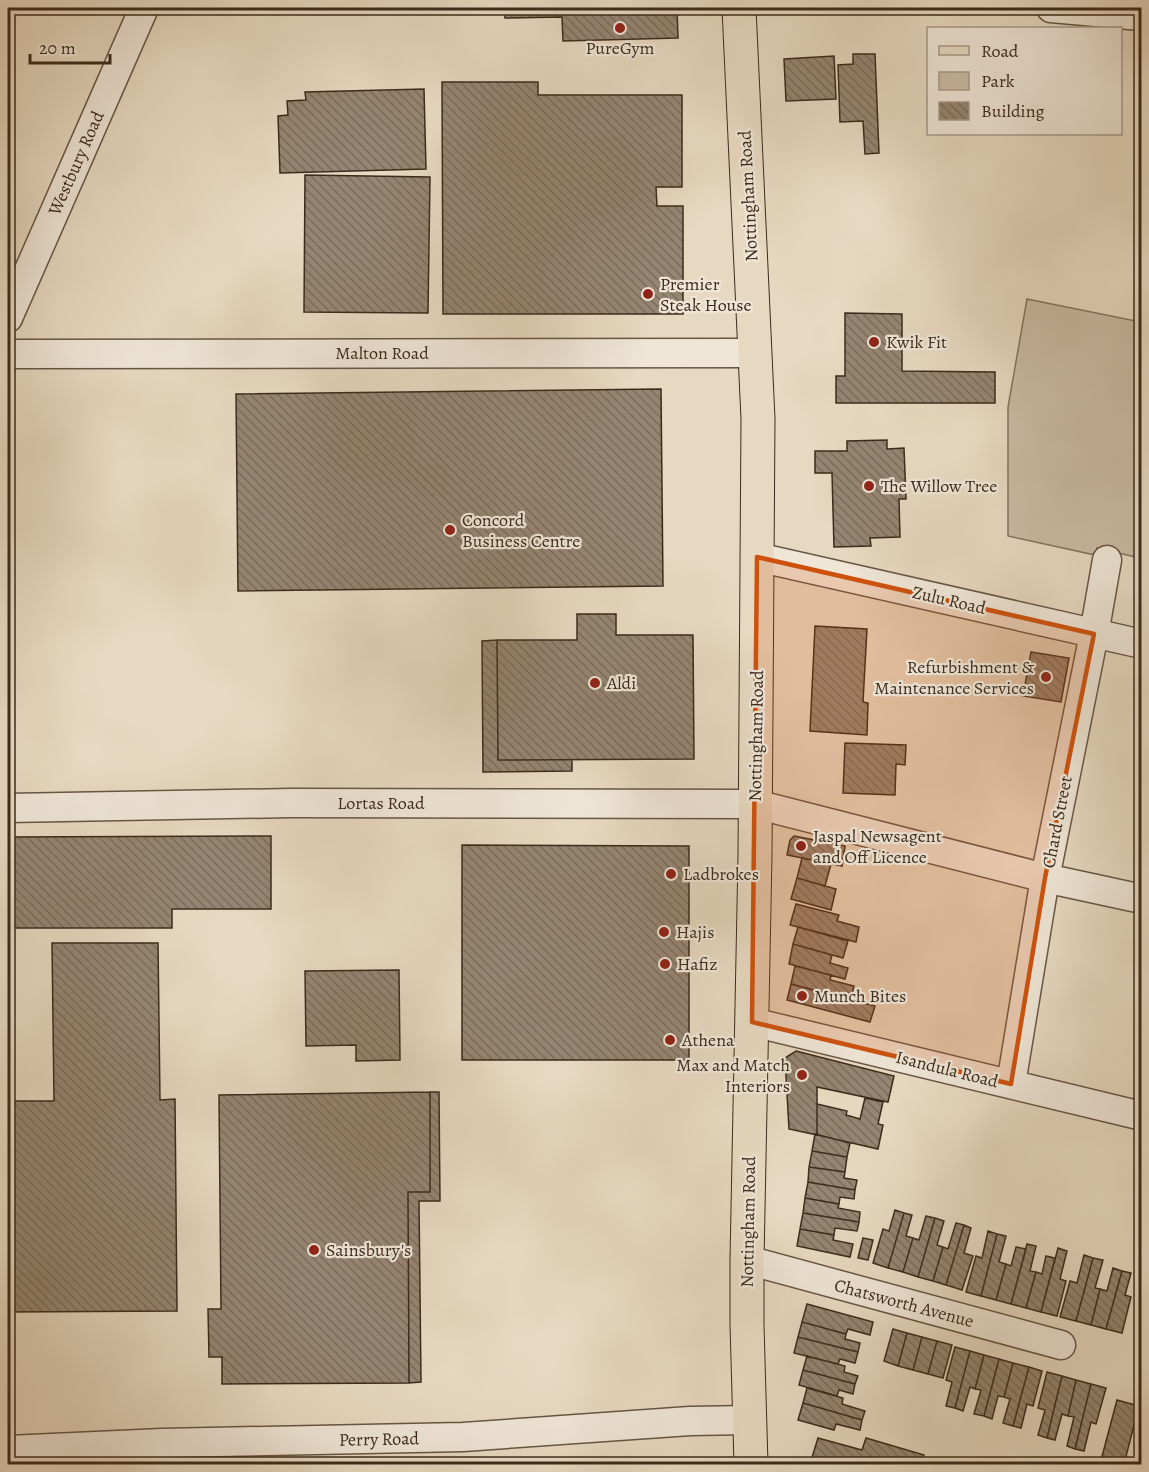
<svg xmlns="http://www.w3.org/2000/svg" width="1149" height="1472" font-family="Alegreya,serif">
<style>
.park{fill:#cabba5;stroke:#837360;stroke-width:1.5}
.building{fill:url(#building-back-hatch);stroke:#3c2b1c;stroke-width:1.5}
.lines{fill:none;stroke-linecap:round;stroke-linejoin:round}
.minor-casing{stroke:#675645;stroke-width:31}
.major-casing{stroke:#3c2b1c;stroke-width:35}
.minor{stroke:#efe6d7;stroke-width:28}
.major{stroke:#e7d9c1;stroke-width:33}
.marked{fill:#ce520e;fill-opacity:0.2;stroke:#ce520e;stroke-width:4.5;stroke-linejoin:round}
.poi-dot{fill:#8f2418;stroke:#efe6d7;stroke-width:2}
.labels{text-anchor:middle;stroke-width:4.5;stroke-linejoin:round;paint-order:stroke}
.poi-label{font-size:18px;fill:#3c2b1c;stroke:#efe6d7;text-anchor:start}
.street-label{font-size:18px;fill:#3c2b1c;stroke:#efe6d7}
</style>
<defs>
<pattern id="building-back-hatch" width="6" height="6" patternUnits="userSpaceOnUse" patternTransform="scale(1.5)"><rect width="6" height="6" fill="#958572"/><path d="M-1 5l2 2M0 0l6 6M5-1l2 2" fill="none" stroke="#7b6d5d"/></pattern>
</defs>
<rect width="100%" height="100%" fill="#e7d9c1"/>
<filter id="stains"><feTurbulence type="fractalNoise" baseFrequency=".00333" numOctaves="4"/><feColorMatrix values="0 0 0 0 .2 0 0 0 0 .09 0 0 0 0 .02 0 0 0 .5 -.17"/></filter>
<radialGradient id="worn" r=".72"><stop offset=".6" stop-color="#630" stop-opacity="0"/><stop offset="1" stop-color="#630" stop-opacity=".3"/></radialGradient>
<!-- park -->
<path class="park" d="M1027,299l114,23v243h-1v-7l-43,-10 -2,7 -87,-19v-129z"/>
<!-- building -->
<path class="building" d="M504,8h173l1,30 -115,3 -1,-24 -57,1z
M853,54h22l4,99 -14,1 -2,-33 -23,1 -2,-57 15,-1z
M834,56l2,43 -50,2 -2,-42z
M442,82h96v13h144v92h-26l1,19h26v108h-240z
M424,89l2,80 -146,4 -2,-57 10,-1 -1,-14 19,-1 -1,-8z
M305,175l125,2 -2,136 -124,-1z
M845,313l57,1v57l93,1v31h-159v-27h9z
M661,389l2,197 -425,5 -2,-197z
M887,440v9l17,-1 2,51h-7l1,38 -30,1 1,8 -37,1 -2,-74h-17v-22h32v-10z
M577,614h39v21h77l1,124 -196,1 -1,-120h80z
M815,626l52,3 -4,73 5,1 -1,32 -57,-4z
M497,640l1,120h74v11l-89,1 -1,-131z
M1031,652l38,6 -8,44 -38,-6z
M845,743l61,2 -1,20 -9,-1 -1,31 -52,-2z
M271,836v73h-99v19h-162l-1,-91z
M794,836l51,10 -3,20 -55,-11 3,-15z
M462,845l227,1v214h-227z
M802,858l29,6 -6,22 -28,-8z
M797,878l39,11 -5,21 -40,-11z
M796,904l43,11 -2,6 22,6 -3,15 -66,-17z
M798,927l50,14 -5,17 -50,-14z
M52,943h106l2,157 15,-1 2,212 -169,1v-211h46z
M793,944l39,11 -2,8 18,5 -3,11 -56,-15z
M795,966l36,9 -1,5 24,6 -3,14 -60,-16z
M399,970l1,90 -44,1v-16l-50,1 -1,-75z
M791,984l84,22 -5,16 -83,-22z
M796,1051l98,25 -6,26 -71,-15v48l-28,-6 -4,-71z
M430,1092v100h-22l1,191 -187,1v-27h-13l-1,-48h13l-2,-214z
M430,1092h9l1,109h-21l2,181 -12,1 -1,-191h22z
M865,1098l18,4 -5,22 5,1 -5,24 -61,-14v-31l30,7 -1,4 14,4z
M815,1134l35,9 -3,14 -35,-6z
M812,1151l35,6 -2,15 -36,-5z
M809,1167l36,5 -1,6 13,2 -2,10 -47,-8z
M808,1182l47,8 -1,9 -14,-2 -1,7 -34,-6z
M805,1198l34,6 -1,4 22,4 -1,10 -56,-9z
M895,1210l9,3 -16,55 -15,-5 10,-34 6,2z
M803,1213l56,9 -2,9 -22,-3 -1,7 -34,-6z
M904,1213l8,2 -6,21 7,2 -10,34 -15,-4z
M926,1216l9,2 -17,59 -15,-5 10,-34 6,2z
M935,1218l9,3 -7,24 6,2 -10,34 -15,-4z
M956,1223l8,2 -18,60 -13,-4 10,-34 5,2z
M964,1225l7,3 -7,25 9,3 -11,34 -16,-5z
M800,1229l34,6 -1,5 20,4 -3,13 -53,-11z
M988,1231l9,3 -16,62 -15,-4 10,-36 6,2z
M997,1234l9,2 -7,26 7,2 -10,36 -15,-4z
M863,1238l10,2 -5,20 -10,-2z
M1027,1244l9,2 -6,25 6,1 -10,36 -15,-4z
M1016,1247l10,2 -15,55 -15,-4 10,-36 5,2z
M1058,1248l9,3 -7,28 6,2 -9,35 -16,-4z
M1084,1255l9,3 -17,63 -16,-4 10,-36 7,2z
M1046,1256l9,2 -14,54 -15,-4 10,-36 6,2z
M1093,1258l10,2 -8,28 5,1 -9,36 -15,-4z
M1113,1268l9,3 -16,58 -15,-4 9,-36 7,2z
M1122,1271l9,2 -6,22 6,2 -9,36 -16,-4z
M807,1304l66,18 -3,13 -22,-6 -2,5 -44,-12z
M802,1322l44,12 -1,5 15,4 -2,9 -60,-15z
M893,1329l14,4 -9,33 -14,-5z
M907,1333l15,4 -9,33 -15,-4z
M798,1337l60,15 -3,11 -15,-4 -2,5 -44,-11z
M922,1337l15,4 -9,33 -15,-4z
M937,1341l15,4 -9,33 -15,-4z
M955,1347l15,4 -15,57 -9,-2 6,-24 -6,-2z
M970,1351l14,4 -9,34 -5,-2 -7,24 -8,-3z
M984,1355l15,4 -15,57 -10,-2 7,-24 -6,-1z
M807,1356l38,10 -1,6 14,4 -3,8 -52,-14z
M999,1359l14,4 -9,34 -6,-1 -6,23 -8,-3z
M1013,1363l16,4 -16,59 -10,-3 7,-24 -6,-2z
M1029,1367l13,4 -9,35 -6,-2 -6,24 -8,-2z
M803,1370l52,14 -2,10 -14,-4 -2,6 -38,-11z
M1047,1372l15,4 -15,62 -9,-3 7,-25 -7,-2z
M1062,1376l14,4 -8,36 -6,-2 -7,26 -8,-2z
M1076,1380l15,4 -16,65 -8,-3 7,-29 -6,-1z
M1091,1384l15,4 -10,36 -5,-2 -7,29 -9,-2z
M807,1388l36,10 -1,6 23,7 -3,9 -59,-17z
M1117,1400l22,6 -15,58h-24z
M803,1403l59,17 -2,10 -24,-6 -2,6 -36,-10z
M818,1438l44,12 4,-12 58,17 -2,9h-112z"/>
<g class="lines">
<defs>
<path id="minor" d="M1051,8l90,8 1,-4
M8,318l136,-310
M8,354l748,-1
M757,557l385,87
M8,808l283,-5 464,1 290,74 97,21
M752,1022l390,94
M1011,1084l34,-206 49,-244 13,-74
M747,1260l314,85
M8,1450l154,-7 301,-6 227,-16 60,-1"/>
<path id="major" d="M739,8l19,411 -3,436 -8,405v65l4,139"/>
</defs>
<!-- minor casing -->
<use href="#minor" class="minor-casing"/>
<!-- major casing -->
<use href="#major" class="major-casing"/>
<!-- minor -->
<use href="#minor" class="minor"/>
<!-- major -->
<use href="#major" class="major"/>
</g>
<!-- marked area -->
<path class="marked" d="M757,557l337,77 -49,244 -34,206 -259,-62z"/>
<!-- markers -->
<g class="poi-dot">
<circle cx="620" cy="28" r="6"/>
<circle cx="648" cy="294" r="6"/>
<circle cx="874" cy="342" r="6"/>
<circle cx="869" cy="486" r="6"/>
<circle cx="450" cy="530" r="6"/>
<circle cx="1046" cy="677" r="6"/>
<circle cx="595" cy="683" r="6"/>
<circle cx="801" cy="846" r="6"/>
<circle cx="671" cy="874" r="6"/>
<circle cx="664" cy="932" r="6"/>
<circle cx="665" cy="964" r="6"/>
<circle cx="802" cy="996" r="6"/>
<circle cx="670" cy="1040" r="6"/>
<circle cx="802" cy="1075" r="6"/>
<circle cx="314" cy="1250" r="6"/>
</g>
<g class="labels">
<!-- poi labels -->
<g class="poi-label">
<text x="620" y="54" text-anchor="middle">PureGym</text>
<text x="660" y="290">Premier<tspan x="660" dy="21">Steak House</tspan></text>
<text x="886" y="348">Kwik Fit</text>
<text x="881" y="492">The Willow Tree</text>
<text x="462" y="526">Concord<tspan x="462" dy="21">Business Centre</tspan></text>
<text x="1034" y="673" text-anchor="end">Refurbishment &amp;<tspan x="1034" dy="21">Maintenance Services</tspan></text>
<text x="607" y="689">Aldi</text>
<text x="813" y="842">Jaspal Newsagent<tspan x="813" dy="21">and Off Licence</tspan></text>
<text x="683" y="880">Ladbrokes</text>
<text x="676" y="938">Hajis</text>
<text x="677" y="970">Hafiz</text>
<text x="814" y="1002">Munch Bites</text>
<text x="682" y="1046">Athena</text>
<text x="790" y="1071" text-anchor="end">Max and Match<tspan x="790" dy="21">Interiors</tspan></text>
<text x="326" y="1256">Sainsbury's</text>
</g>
<!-- street labels -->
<g class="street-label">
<text transform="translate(76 163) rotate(-66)" y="6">Westbury Road</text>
<text transform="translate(748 196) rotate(-93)" y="6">Nottingham Road</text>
<text x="382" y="359">Malton Road</text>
<text transform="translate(949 600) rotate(13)" y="6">Zulu Road</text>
<text transform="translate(756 736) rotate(-89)" y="6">Nottingham Road</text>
<text x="381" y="809">Lortas Road</text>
<text transform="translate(1057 822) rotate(-79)" y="6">Chard Street</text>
<text transform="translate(947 1069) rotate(14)" y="6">Isandula Road</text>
<text transform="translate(748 1222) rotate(-89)" y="6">Nottingham Road</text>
<text transform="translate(904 1303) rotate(15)" y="6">Chatsworth Avenue</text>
<text transform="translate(379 1439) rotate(-1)" y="6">Perry Road</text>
</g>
</g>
<!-- margin -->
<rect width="1149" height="1472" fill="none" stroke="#e7d9c1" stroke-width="30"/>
<rect x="9" y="9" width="1131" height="1454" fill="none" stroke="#3c2b1c" stroke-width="3"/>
<rect x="15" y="15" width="1119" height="1442" fill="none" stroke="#3c2b1c" stroke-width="1.5"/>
<!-- legend -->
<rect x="927" y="27" width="195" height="108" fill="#efe6d7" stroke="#a79b8c" stroke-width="1.5"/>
<rect x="939" y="46" width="30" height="9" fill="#e7d9c1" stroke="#a79b8c" stroke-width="1.5"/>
<text x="981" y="57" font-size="18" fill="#3c2b1c">Road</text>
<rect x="939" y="72" width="30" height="18" fill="#cabba5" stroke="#a79b8c" stroke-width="1.5"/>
<text x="981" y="87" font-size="18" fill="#3c2b1c">Park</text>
<rect x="939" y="102" width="30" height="18" fill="url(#building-back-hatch)" stroke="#a79b8c" stroke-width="1.5"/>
<text x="981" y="117" font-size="18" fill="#3c2b1c">Building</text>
<!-- scale -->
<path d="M30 54v9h80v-9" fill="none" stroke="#3c2b1c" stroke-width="3"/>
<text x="39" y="54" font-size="18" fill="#3c2b1c" stroke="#efe6d7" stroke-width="4.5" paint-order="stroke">20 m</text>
<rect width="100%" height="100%" filter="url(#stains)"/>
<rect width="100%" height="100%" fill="url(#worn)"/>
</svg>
